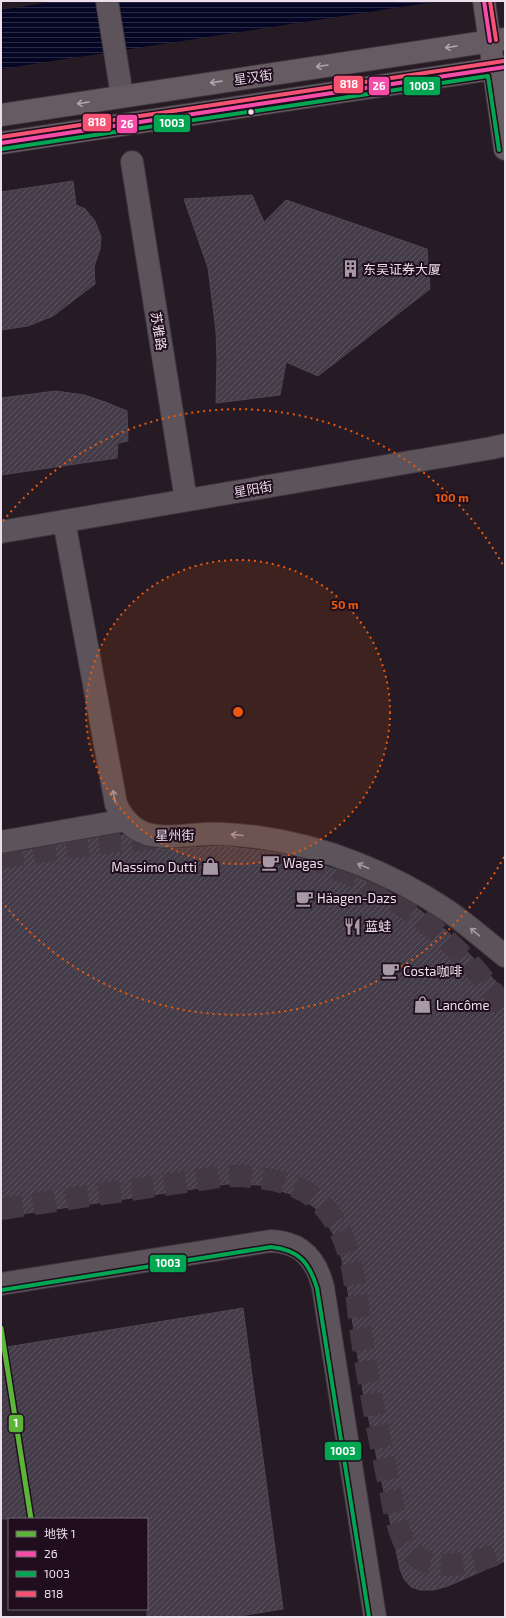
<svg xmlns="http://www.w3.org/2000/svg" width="506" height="1618" font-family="'Exo 2','Noto Sans SC',sans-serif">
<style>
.water{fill:url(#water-rules)}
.building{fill:url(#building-hatch);stroke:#4e4751}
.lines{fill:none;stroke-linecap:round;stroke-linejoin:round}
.minor-tunnel{stroke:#443842;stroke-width:22;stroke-dasharray:22 11;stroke-linecap:butt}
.minor-casing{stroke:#3e363d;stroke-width:24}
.major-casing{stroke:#3e363d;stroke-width:24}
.minor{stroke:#5d545b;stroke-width:22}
.major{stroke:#675b62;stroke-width:22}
.bus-1-casing{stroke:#200e1e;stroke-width:7}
.bus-2-casing{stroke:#200e1e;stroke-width:7}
.bus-3-casing{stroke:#200e1e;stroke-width:7}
.bus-1{stroke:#f54da8;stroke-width:4}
.bus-2{stroke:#00a651;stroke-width:4}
.bus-3{stroke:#f65372;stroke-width:4}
.metro-1-casing{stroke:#200e1e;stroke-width:8}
.metro-1{stroke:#5cb439;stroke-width:5}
.oneway{stroke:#b1a4ad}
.oneway2{stroke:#a59aa2}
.ring{fill:none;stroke:#e8590c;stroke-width:2;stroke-dasharray:2 4}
.bus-dot{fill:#eddfea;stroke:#200e1e;stroke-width:1.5}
.labels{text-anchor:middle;stroke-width:4;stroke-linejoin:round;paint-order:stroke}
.street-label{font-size:13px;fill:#eddfea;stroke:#200e1e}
.poi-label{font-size:13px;fill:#eddfea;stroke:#200e1e;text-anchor:start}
.centre{fill:#e8590c;stroke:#200e1e;stroke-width:2}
.ring-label{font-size:12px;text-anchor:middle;font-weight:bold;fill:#e8590c;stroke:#200e1e;stroke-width:4;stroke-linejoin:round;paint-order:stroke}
.line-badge{stroke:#200e1e;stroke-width:1.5}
.badge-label{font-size:11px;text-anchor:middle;font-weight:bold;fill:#fff}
</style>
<defs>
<pattern id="water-rules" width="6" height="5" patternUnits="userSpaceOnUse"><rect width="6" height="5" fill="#040624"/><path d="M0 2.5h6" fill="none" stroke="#292a44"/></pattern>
<pattern id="building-hatch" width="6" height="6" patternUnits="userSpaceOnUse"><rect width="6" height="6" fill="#433b47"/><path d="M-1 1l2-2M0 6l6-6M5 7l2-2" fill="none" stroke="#5e5762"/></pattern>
</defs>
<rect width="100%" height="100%" fill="#261b24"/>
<!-- water -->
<path class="water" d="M57,1h383l-439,68v-59z"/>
<!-- building -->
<path class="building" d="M73,181l3,24 9,4 10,12 6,16 -1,12 -6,18 1,17 -42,32 -25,10 -27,4v-138z
M252,195l12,27 22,-22 141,49 3,40 -112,87 -32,-14 -6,33 -64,8 1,-43 -1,-29 -8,-63 -24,-69z
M56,391l28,4 21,7 22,9 1,30 -10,2 -1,15 -116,17v-77z
M123,835l14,8 16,5 13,1 58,-3 56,7 24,6 48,16 23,10 37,19 36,28 57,59v570l-57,25 -14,4h-14l-9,-3 -7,-8 -4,-10 -37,-178 -15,-100 -6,-31 -7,-23 -11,-18 -10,-12 -10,-7 -10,-5 -33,-10 -34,-1 -226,33v-361l17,-4 82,-15z
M243,1308l40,301 -50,8h-86v-98h-146v-171z"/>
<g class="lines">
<!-- minor-tunnel -->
<path class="minor-tunnel" d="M306,856c64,23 123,61 169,113 11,12 20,26 30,39
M1,857l117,-16 46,-3
M1,1209l225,-33c30,0 69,4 92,25 35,33 37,83 42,127 3,20 6,40 10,60 7,43 17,86 25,128 4,13 8,31 19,39 26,19 65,6 91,-3"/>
<defs>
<path id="minor" d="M107,1l15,95
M132,162l54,338
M64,521l52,283c19,42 52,32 89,30 17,-1 35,1 52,3 67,9 135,36 191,74 20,14 38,30 57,45
M1,532l491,-84 13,-3
M1,842l125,-22
M1,1284l270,-43c30,1 45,18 52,46l52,330"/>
<path id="major" d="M484,1l21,148
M1,115l504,-76
M1,143l504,-76"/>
</defs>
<!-- minor casing -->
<use href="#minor" class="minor-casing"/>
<!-- major casing -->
<use href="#major" class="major-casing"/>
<!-- minor -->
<use href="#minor" class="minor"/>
<!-- major -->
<use href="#major" class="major"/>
<defs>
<path id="bus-1" d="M484,1l6,40
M1,143l504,-76"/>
<path id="bus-2" d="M2,149l486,-73 11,74
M2,1290l269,-43c28,3 38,15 46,41l52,329"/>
<path id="bus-3" d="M490,1l6,39
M1,137l503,-76"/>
</defs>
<!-- bus-1 casing -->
<use href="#bus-1" class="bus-1-casing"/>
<!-- bus-2 casing -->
<use href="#bus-2" class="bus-2-casing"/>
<!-- bus-3 casing -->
<use href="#bus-3" class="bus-3-casing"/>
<!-- bus-1 -->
<use href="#bus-1" class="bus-1"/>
<!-- bus-2 -->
<use href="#bus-2" class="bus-2"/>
<!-- bus-3 -->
<use href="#bus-3" class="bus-3"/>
<defs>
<path id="metro-1" d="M1,1328l30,191"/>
</defs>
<!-- metro-1 casing -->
<use href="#metro-1" class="metro-1-casing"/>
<!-- metro-1 -->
<use href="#metro-1" class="metro-1"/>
</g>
<!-- one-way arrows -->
<defs><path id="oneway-shaft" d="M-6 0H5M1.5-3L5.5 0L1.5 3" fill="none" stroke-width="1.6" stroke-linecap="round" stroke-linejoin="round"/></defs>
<g class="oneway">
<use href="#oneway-shaft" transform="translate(451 47) rotate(171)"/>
<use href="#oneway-shaft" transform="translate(322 66) rotate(171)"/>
<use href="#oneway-shaft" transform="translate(216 82) rotate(172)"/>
<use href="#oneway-shaft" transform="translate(83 103) rotate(171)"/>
</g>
<g class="oneway2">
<use href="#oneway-shaft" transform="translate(114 796) rotate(-100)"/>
<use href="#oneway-shaft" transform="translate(237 835) rotate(-175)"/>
<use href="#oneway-shaft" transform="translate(363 866) rotate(-157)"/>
<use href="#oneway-shaft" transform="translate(475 932) rotate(-140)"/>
</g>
<!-- distance rings -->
<circle cx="238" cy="712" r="152" fill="#e8590c" fill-opacity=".12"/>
<g class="ring">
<circle cx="238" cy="712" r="152"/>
<path d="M504 857A303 303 0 0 1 3 903M3 521A303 303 0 0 1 504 567"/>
</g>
<!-- icons -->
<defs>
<symbol id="building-bare" viewBox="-9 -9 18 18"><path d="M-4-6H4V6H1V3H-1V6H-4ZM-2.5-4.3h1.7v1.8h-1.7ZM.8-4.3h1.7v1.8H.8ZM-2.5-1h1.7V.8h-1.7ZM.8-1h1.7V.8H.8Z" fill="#a79aa5" stroke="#200e1e" stroke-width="2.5" paint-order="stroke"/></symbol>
<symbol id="cafe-bare" viewBox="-9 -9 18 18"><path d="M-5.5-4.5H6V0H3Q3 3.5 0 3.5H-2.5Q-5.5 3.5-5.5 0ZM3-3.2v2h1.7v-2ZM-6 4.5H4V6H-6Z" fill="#a79aa5" stroke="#200e1e" stroke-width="2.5" paint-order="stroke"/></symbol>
<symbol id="shop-bare" viewBox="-9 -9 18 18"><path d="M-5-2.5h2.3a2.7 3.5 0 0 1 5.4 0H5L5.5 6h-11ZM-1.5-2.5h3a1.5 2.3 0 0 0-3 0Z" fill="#a79aa5" stroke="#200e1e" stroke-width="2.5" paint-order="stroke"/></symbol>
<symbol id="restaurant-bare" viewBox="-9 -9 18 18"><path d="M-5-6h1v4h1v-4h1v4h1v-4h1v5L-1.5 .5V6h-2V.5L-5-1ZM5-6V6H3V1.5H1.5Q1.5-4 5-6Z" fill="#a79aa5" stroke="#200e1e" stroke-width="2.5" paint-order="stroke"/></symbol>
</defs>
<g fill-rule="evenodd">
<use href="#building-bare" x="338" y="256" width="25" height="25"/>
<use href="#cafe-bare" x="258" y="850" width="25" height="25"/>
<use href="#shop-bare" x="198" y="854" width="25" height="25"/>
<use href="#cafe-bare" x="292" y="886" width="25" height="25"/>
<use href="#restaurant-bare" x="340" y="914" width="25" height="25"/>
<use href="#cafe-bare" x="378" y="958" width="25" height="25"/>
<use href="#shop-bare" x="410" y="992" width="25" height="25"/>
</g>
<!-- markers -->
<circle class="bus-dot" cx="251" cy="112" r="3.5"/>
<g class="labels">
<!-- street labels -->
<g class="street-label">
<text transform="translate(253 77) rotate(-8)" y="5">星汉街</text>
<text transform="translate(159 331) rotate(81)" y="5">苏雅路</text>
<text transform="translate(253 489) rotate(-10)" y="5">星阳街</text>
<text transform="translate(175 835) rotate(-1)" y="5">星州街</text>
</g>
<!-- poi labels -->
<g class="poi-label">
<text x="363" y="274">东吴证券大厦</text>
<text x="283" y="868">Wagas</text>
<text x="197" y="872" text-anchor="end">Massimo Dutti</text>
<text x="317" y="903">Häagen-Dazs</text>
<text x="365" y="931">蓝蛙</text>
<text x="403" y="976">Costa咖啡</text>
<text x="436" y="1010">Lancôme</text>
</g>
</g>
<circle cx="238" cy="712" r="6" class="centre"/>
<g class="ring-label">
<text x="452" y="502">100 m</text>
<text x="345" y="609">50 m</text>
</g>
<g class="line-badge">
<rect x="333" y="75" width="31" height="19" rx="4" fill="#f65372"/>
<rect x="403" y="76" width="38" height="20" rx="4" fill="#00a651"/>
<rect x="368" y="76" width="22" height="20" rx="4" fill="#f54da8"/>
<rect x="82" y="113" width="30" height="19" rx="4" fill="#f65372"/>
<rect x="153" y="114" width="38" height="19" rx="4" fill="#00a651"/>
<rect x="116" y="114" width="22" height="20" rx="4" fill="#f54da8"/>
<rect x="149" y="1254" width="38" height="19" rx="4" fill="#00a651"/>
<rect x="8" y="1414" width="16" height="19" rx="4" fill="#5cb439"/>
<rect x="324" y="1441" width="38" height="20" rx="4" fill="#00a651"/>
</g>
<g class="badge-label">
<text x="349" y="88">818</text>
<text x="422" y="90">1003</text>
<text x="379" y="90">26</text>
<text x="97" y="126">818</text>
<text x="172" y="127">1003</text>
<text x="127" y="128">26</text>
<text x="168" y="1267">1003</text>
<text x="16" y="1427">1</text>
<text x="343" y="1455">1003</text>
</g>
<!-- border -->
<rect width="506" height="1618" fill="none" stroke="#eddfea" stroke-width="4"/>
<!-- legend -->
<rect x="8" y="1518" width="140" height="92" fill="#200e1e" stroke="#726270"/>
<rect x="16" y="1531" width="20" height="6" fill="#5cb439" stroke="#726270"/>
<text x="44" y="1538" font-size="12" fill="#eddfea">地铁 1</text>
<rect x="16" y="1551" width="20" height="6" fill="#f54da8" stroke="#726270"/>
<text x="44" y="1558" font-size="12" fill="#eddfea">26</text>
<rect x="16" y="1571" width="20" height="6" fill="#00a651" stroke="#726270"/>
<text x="44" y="1578" font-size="12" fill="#eddfea">1003</text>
<rect x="16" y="1591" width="20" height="6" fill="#f65372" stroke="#726270"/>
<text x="44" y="1598" font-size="12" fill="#eddfea">818</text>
</svg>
